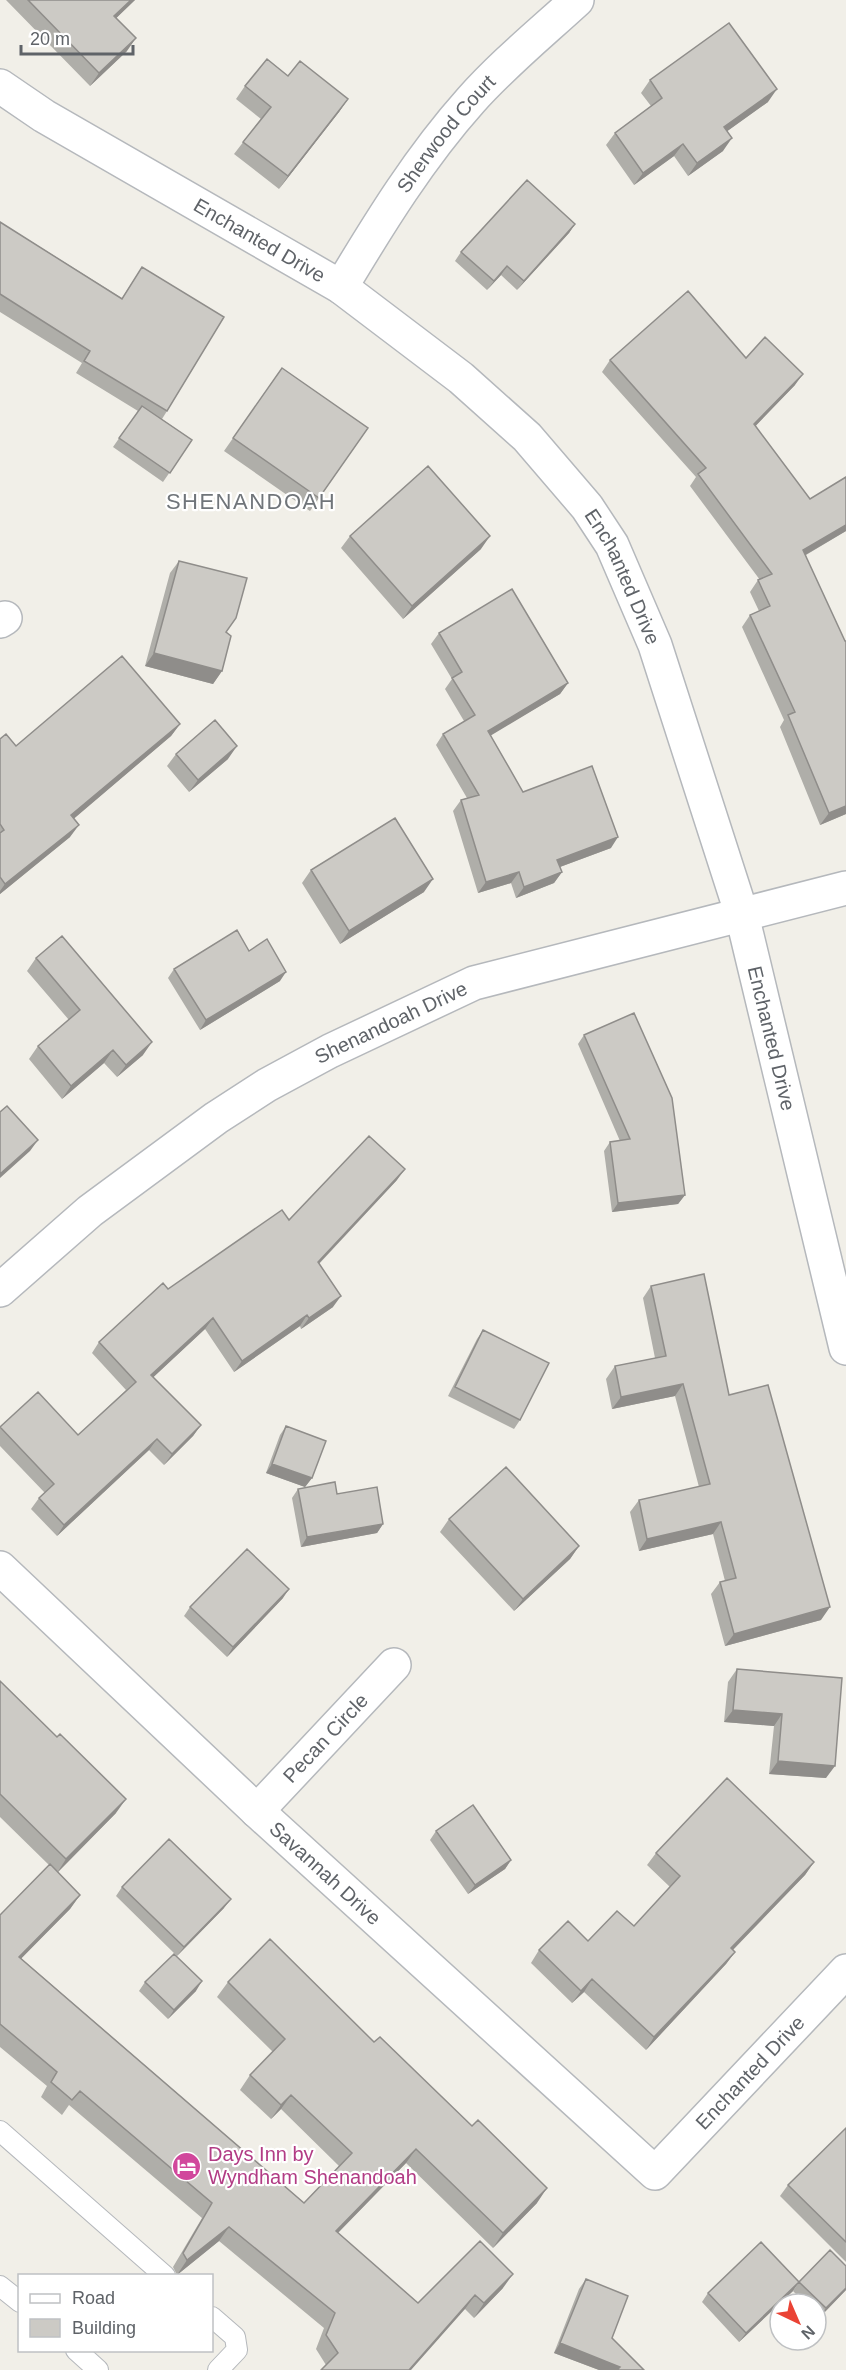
<svg xmlns="http://www.w3.org/2000/svg" width="846" height="2370" font-family="Arial,sans-serif">
<style>
.lines{fill:none;stroke-linecap:round;stroke-linejoin:round}
.service-casing{stroke:#b5b8bc;stroke-width:22}
.minor-casing{stroke:#b5b8bc;stroke-width:36}
.service{stroke:#fff;stroke-width:20}
.minor{stroke:#fff;stroke-width:33}
.wall{fill:#afaea9}
.shaded-wall{fill:#8f8d8a}
.building{fill:#cccac5;stroke:#8f8d8a;stroke-width:1.5}
.labels{text-anchor:middle;stroke-width:4.5;stroke-linejoin:round;paint-order:stroke}
.street-label{font-size:20px;fill:#5f6368;stroke:#fff}
.hotel-label{font-size:20px;fill:#b23c85;stroke:#fff;text-anchor:start}
.quarter-label{font-size:22px;letter-spacing:1.5px;fill:#70757a;stroke:#fff}
</style>
<rect width="100%" height="100%" fill="#f1efe8"/>
<g class="lines">
<defs>
<path id="service" d="M0,2131l165,145
M0,2286l20,16
M212,2317l23,20 2,13 -19,20
M76,2350l22,20"/>
<g id="minor">
<path id="s1" d="M0,86l44,30 297,171 120,91 66,59 60,70 25,38 43,100 87,270 104,433"/>
<path id="s2" d="M341,287c39,-65 79,-130 130,-187 32,-36 70,-67 106,-100"/>
<path d="M0,621l5,-3"/>
<path id="s3" d="M0,1290l90,-79 126,-93 51,-33 63,-34 144,-68 372,-95"/>
<path id="s4" d="M0,1568l257,243 398,362 191,-202"/>
<path id="s5" d="M257,1811l137,-146"/>
</g>
</defs>
<!-- service casing -->
<use href="#service" class="service-casing"/>
<!-- minor casing -->
<use href="#minor" class="minor-casing"/>
<!-- service -->
<use href="#service" class="service"/>
<!-- minor -->
<use href="#minor" class="minor"/>
</g>
<!-- wall -->
<path class="wall" d="M6,0h129l-19,18 11,33 -37,35z
M288,76l60,23 -9,13 -60,77 -45,-35 27,-35 -25,-20 9,-13z
M650,80l118,22 -41,29 -4,20 -35,25 -14,-20 -40,29 -28,-40 9,-12 36,-27 -10,-13z
M0,222l122,76 20,-31 25,144 -5,8 30,21 -29,42 -50,-35 25,-36 -62,-38 6,-10 -82,-51z
M575,224l-6,9 -52,57 -16,-15 -14,15 -32,-29 6,-9z
M746,358l49,27 -40,41 55,73 36,-22v54l-40,24 40,259 -26,11 -40,-98 4,-7 -42,-93 8,-12 9,-4 -9,-19 8,-12h2l-70,-94 6,-9 -94,-105 8,-12z
M282,368l86,60 -58,83 -86,-60z
M350,536l131,13 -78,70 -62,-71z
M179,561l47,71 -4,39 -9,13 -68,-18 25,-93z
M439,633l129,50 -8,11 -70,41 33,57 88,56 -51,19 2,5 -8,11 -38,15 -5,-15 -33,10 -25,-82 8,-11 6,-2 -31,-53 7,-11 21,-13 -19,-32 7,-10 -21,-35z
M180,724l-9,12 -97,82 -4,19 -70,57v-155l16,7z
M176,754l52,5 -39,33 -22,-26z
M311,870l113,22 -84,52 -38,-61z
M249,951l31,30 -80,49 -32,-52 6,-9z
M36,958l107,97 -26,22 -13,-14 -42,36 -33,-40 9,-13 31,-26 -42,-49z
M584,1035l101,160 -7,9 -66,8 -8,-61 6,-9 10,-1 -42,-97z
M397,1180l-78,84 14,43 -32,22 -1,-3 -66,46 -29,-43 -52,48 48,48 -8,11 -29,29 -15,-15 -92,86 -26,-27 8,-11 6,-5 -45,-47v-19l78,8 48,-45 -34,-37 7,-11 69,-53 121,-69z
M651,1286l78,109 92,225 -96,26 -14,-52 9,-12 5,-1 -12,-47 -74,17 -9,-39 9,-12 60,-13 -24,-91 -63,13 -6,-30 9,-13 40,-8 -12,-60z
M483,1330l37,90 -6,9 -66,-33 29,-57z
M286,1426l26,52 -7,9 -39,-14 14,-38z
M298,1489l39,5 46,30 -6,9 -76,14 -9,-49z
M449,1519l130,27 -9,13 -56,52 -74,-79z
M283,1598l-56,59 -43,-41 6,-9z
M737,1669l105,9 -16,100 -57,-4 5,-48 -50,-4 4,-40z
M0,1681l116,132 -58,59 22,23 -10,14 -49,49 283,245 35,-37 -58,-57 -10,10 -31,-29 10,-15 23,-23 -56,-55 11,-15 146,60 163,161 -44,45 -87,-85 -68,70 80,70 85,-15 -29,30 -9,-9 -139,56 -10,-16 8,-21 -105,-87 -42,34 -4,-8 29,-49 -133,-113 -7,10 -21,-18 6,-11 -47,-39v-132l49,-50 -49,-48z
M436,1831l75,29 -6,9 -37,25 -38,-54z
M656,1853l158,9 -9,13 -72,75 2,2 -9,12 -80,86 -62,-58 -12,11 -41,-40 8,-13 49,-9 46,-15 36,-39 -23,-22z
M122,1887l102,21 -47,48 -61,-60z
M145,1982l51,9 -28,28 -29,-28z
M846,2128v134l-66,-66 8,-11z
M846,2266v24l-26,27 -4,-4v-9h-10l-13,-13 6,-9z
M586,2279l26,59 32,32h-45l-45,-17 25,-64z
M793,2291l-54,51 -37,-40 6,-9z"/>
<!-- shaded-wall -->
<path class="shaded-wall" d="M131,0h4l-30,29 9,-13z
M136,38l-9,13 -37,35 9,-13z
M777,89l-9,13 -53,38 9,-13z
M348,99l-9,13 -60,77 9,-13z
M732,138l-9,13 -35,25 9,-13z
M683,144l-9,12 -40,29 9,-12z
M575,224l-6,9 -52,57 7,-9z
M507,266l-6,9 -14,15 7,-9z
M803,374l-8,11 -49,51 8,-12z
M846,525v6l-51,30 8,-11z
M490,536l-9,13 -78,70 9,-13z
M154,653l68,18 -9,13 -68,-18z
M568,683l-8,11 -80,48 8,-11z
M180,724l-9,12 -108,92 8,-13z
M237,746l-9,13 -39,33 9,-12z
M846,806v8l-26,11 9,-12z
M79,825l-9,12 -70,57v-3l5,-7z
M618,837l-7,11 -62,23 8,-11z
M519,872l-8,11 -33,10 8,-11z
M562,872l-8,11 -38,15 8,-11z
M433,879l-9,13 -84,52 9,-13z
M286,972l-6,9 -80,49 6,-10z
M152,1042l-9,13 -26,22 9,-12z
M113,1050l-9,13 -42,36 9,-13z
M38,1140l-8,11 -30,27v-4z
M405,1169l-8,11 -87,93 8,-11z
M685,1195l-7,9 -66,8 6,-9z
M341,1296l-8,11 -32,22 8,-11z
M307,1315l-7,11 -66,46 8,-11z
M213,1318l-8,11 -61,57 7,-11z
M683,1384l-8,12 -63,13 9,-12z
M201,1425l-8,11 -29,29 8,-11z
M157,1439l-8,11 -92,86 7,-11z
M272,1464l40,14 -7,9 -39,-14z
M721,1522l-8,12 -74,17 8,-12z
M383,1524l-6,9 -76,14 6,-10z
M579,1546l-9,13 -56,52 9,-12z
M289,1589l-6,9 -56,59 6,-10z
M830,1607l-9,13 -96,26 9,-12z
M733,1710l49,4 -8,12 -50,-4z
M778,1761l57,5 -9,12 -57,-4z
M126,1799l-10,14 -59,60 9,-14z
M511,1860l-6,9 -37,25 7,-9z
M814,1862l-9,13 -83,86 9,-13z
M80,1895l-10,14 -61,62 10,-14z
M231,1899l-7,9 -47,48 7,-9z
M735,1952l-9,12 -80,86 8,-13z
M592,1979l-8,13 -12,11 9,-12z
M202,1981l-6,10 -28,28 6,-9z
M291,2095l-10,14 -10,10 10,-14z
M416,2149l-10,14 -81,83 11,-15z
M547,2188l-10,15 -44,45 10,-15z
M229,2227l-10,14 -42,34 10,-15z
M513,2274l-10,14 -29,30 10,-15z
M799,2282l-6,9 -54,51 7,-9z
M846,2288v2l-26,27 6,-9z
M475,2295l-10,14 -54,61h-2z
M560,2343l60,24 -2,3h-19l-45,-17z"/>
<!-- building -->
<path class="building" d="M28,0h103l-17,16 22,22 -37,35z
M729,23l48,66 -53,38 8,11 -35,25 -14,-19 -40,29 -28,-40 47,-35 -12,-18z
M267,59l21,17 12,-15 48,38 -60,77 -45,-34 28,-35 -26,-21z
M527,180l48,44 -51,57 -17,-15 -13,15 -33,-29z
M0,222l122,77 20,-32 82,50 -57,94 -83,-50 6,-10 -90,-57z
M688,291l58,67 19,-21 38,37 -49,50 56,75 36,-22v48l-43,25 42,91h1v165l-17,7 -41,-98 7,-3 -45,-97 20,-9 -12,-26 14,-6 -74,-100 8,-6 -96,-108z
M282,368l86,60 -49,70 -86,-60z
M142,406l50,34 -22,33 -51,-35z
M428,466l62,70 -78,70 -62,-70z
M179,561l68,17 -11,40 -10,14 5,4 -9,35 -68,-18z
M512,589l56,94 -80,48 35,61 69,-26 26,71 -61,23 5,12 -38,15 -5,-15 -33,10 -25,-82 18,-5 -36,-61 32,-19 -23,-37 10,-6 -23,-39z
M122,656l58,68 -109,91 8,10 -74,59 -5,-7v-44l4,-3 -4,-6v-85l6,-5 10,12z
M215,720l22,26 -39,34 -22,-26z
M395,818l38,61 -84,52 -38,-61z
M237,930l12,21 18,-12 19,33 -80,48 -32,-51z
M62,936l90,106 -26,23 -13,-15 -42,36 -33,-40 42,-36 -44,-52z
M634,1013l38,85 13,97 -67,8 -8,-61 20,-3 -46,-104z
M7,1106l31,34 -38,34v-62z
M369,1136l36,33 -87,93 23,34 -32,22 -2,-3 -65,46 -29,-43 -62,57 50,50 -29,29 -15,-15 -93,86 -25,-27 15,-14 -54,-57 38,-35 40,43 58,-53 -37,-40 64,-59 5,6 114,-79 7,10z
M704,1274l25,121 39,-10 62,222 -96,27 -14,-52 16,-4 -15,-56 -74,17 -8,-39 71,-16 -27,-100 -62,13 -6,-31 51,-10 -15,-70z
M483,1330l66,33 -29,57 -65,-33z
M286,1426l40,15 -14,37 -40,-14z
M506,1467l73,79 -56,53 -74,-80z
M335,1482l2,12 40,-7 6,37 -76,13 -9,-48z
M247,1549l42,40 -56,58 -43,-40z
M737,1669l105,9 -7,88 -57,-5 4,-47 -49,-4z
M0,1681l57,56 3,-3 66,65 -60,60 -66,-65z
M727,1778l87,84 -83,86 4,4 -81,85 -62,-58 -11,12 -42,-41 29,-29 20,20 29,-30 17,15 46,-50 -24,-23z
M473,1805l38,55 -36,25 -39,-54z
M169,1839l62,60 -47,48 -62,-60z
M50,1864l30,31 -61,62 285,246 48,-50 -61,-58 -10,10 -31,-30 35,-36 -57,-57 42,-43 104,103 6,-5 92,89 6,-6 69,68 -44,45 -87,-84 -80,82 82,72 62,-62 33,33 -29,29 -9,-8 -66,75h-88l17,-17 -12,-18 9,-22 -106,-86 -42,33 -4,-7 29,-50 -132,-112 -8,9 -21,-18 6,-10 -57,-48v-109z
M174,1954l28,27 -28,29 -29,-28z
M846,2128v114l-58,-57z
M761,2242l38,40 -53,51 -38,-40z
M830,2250l16,16v22l-20,20 -27,-26z
M586,2279l42,17 -16,42 32,32h-27l3,-3 -60,-24z"/>
<!-- icons -->
<defs>
<symbol id="hotel-disc" viewBox="-11 -11 22 22"><circle r="9.5" fill="#d1479c" stroke="#fff"/><path d="M-6-4.5h1.5V1H6V5H4.5V3h-9V5H-6ZM-4 0a1.8 1.8 0 1 1 3.6 0ZM.5 0V-2.5h3Q6-2.5 6 0Z" fill="#fff"/></symbol>
</defs>
<g fill-rule="evenodd">
<use href="#hotel-disc" x="170" y="2150" width="33" height="33"/>
</g>
<g class="labels">
<!-- street labels -->
<g class="street-label">
<text dy="7" stroke="none"><textPath href="#s2" startOffset="186">Sherwood Court</textPath></text>
<text dy="7" stroke="none"><textPath href="#s1" startOffset="302">Enchanted Drive</textPath></text>
<text dy="7" stroke="none"><textPath href="#s1" startOffset="806">Enchanted Drive</textPath></text>
<text dy="7" stroke="none"><textPath href="#s3" startOffset="476">Shenandoah Drive</textPath></text>
<text dy="7" stroke="none"><textPath href="#s1" startOffset="1292">Enchanted Drive</textPath></text>
<text dy="7" stroke="none"><textPath href="#s5" startOffset="100">Pecan Circle</textPath></text>
<text dy="7" stroke="none"><textPath href="#s4" startOffset="446">Savannah Drive</textPath></text>
<text dy="7" stroke="none"><textPath href="#s4" startOffset="1030">Enchanted Drive</textPath></text>
</g>
<!-- hotel labels -->
<g class="hotel-label">
<text x="208" y="2161">Days Inn by<tspan x="208" dy="23">Wyndham Shenandoah</tspan></text>
</g>
<!-- quarter labels -->
<g class="quarter-label">
<text x="251" y="509">SHENANDOAH</text>
</g>
</g>
<!-- legend -->
<rect x="18" y="2274" width="195" height="78" fill="#ffffff" stroke="#bfc1c3" stroke-width="1.5"/>
<rect x="30" y="2294" width="30" height="9" fill="#ffffff" stroke="#bfc1c3" stroke-width="1.5"/>
<text x="72" y="2304" font-size="18" fill="#5f6368">Road</text>
<rect x="30" y="2319" width="30" height="18" fill="#cccac5" stroke="#bfc1c3" stroke-width="1.5"/>
<text x="72" y="2334" font-size="18" fill="#5f6368">Building</text>
<!-- north arrow -->
<g transform="translate(798 2322) rotate(136)"><circle r="28" fill="#ffffff" stroke="#bfc1c3" stroke-width="1.5"/>
<path d="M0-4.5L10 22L0 15L-10 22Z" fill="#ea4335"/>
<text y="-9" font-size="16" font-weight="bold" text-anchor="middle" fill="#5f6368">N</text>
</g>
<!-- scale -->
<path d="M21 45v9h112v-9" fill="none" stroke="#5f6368" stroke-width="3"/>
<text x="30" y="45" font-size="18" fill="#5f6368" stroke="#ffffff" stroke-width="4.5" paint-order="stroke">20 m</text>
</svg>
